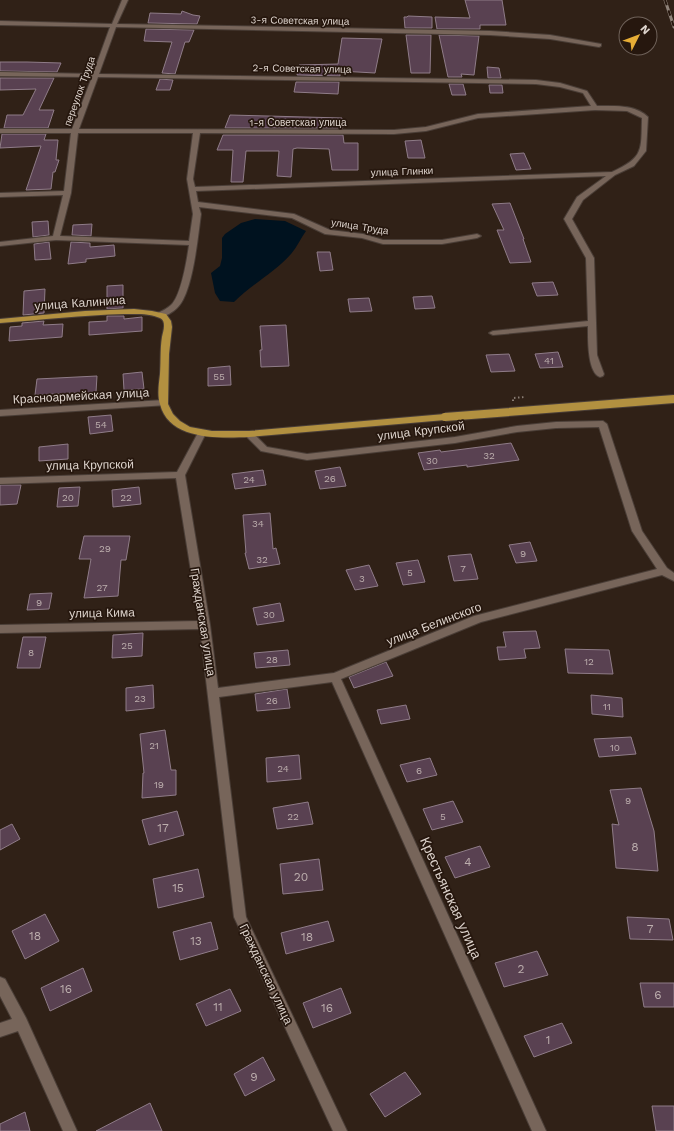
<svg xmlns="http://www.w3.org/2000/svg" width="674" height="1131" font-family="'Work Sans',sans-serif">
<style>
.water{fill:#00121f}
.building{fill:#594151;stroke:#8f7c88}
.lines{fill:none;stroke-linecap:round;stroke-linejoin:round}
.minor-casing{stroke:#4a3e37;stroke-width:2}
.major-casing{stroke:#4a3e37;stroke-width:2}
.path{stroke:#897d74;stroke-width:2;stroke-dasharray:1.5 2.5;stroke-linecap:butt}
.minor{fill:#77655a;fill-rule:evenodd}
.major{fill:#b29040;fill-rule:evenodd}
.rail-casing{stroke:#8f837a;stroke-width:3}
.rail{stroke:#26170e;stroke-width:2;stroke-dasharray:5.5;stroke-linecap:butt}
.major-bridge-casing{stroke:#4a3e37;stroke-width:10;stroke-linecap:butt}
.major-bridge{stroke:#b29040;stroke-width:8}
.labels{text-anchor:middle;stroke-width:3.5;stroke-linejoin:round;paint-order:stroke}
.far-street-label{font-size:10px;fill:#ddd3cc;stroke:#26170e}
.number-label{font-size:10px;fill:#bcaead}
.street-label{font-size:12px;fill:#ddd3cc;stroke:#26170e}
.near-number-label{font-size:12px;fill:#bcaead}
.near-street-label{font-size:14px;fill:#ddd3cc;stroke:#26170e}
</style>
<rect width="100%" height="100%" fill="#302117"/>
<!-- water -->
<path class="water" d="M255,219l30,2 21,10c-5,7 -9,16 -15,23 -17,19 -39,30 -57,48l-14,-1 -5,-8 -4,-20 9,-7 2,-8v-20l3,-4 16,-11z"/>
<!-- building -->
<path class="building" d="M465,0h37l4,25h-26v4h-43l-2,-12 35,1z
M182,11l11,4 7,1 -3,8 -49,-1 2,-10 31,1z
M408,16l24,1v11h-27l-1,-11h3z
M146,29l48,1 -5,12h-4l-10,32 -13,-1 10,-31 -28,-1z
M406,35h25l-1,38h-19z
M439,35l40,1 -5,39 -13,-1 1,3h-14z
M342,38l40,1 -7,34 -35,-2v5l-43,-1 2,-10 39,-1z
M0,62h27l34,1 -4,9 -57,-1z
M487,67l12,1 2,10h-13z
M0,78h54l-15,32h15l-6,18h-44l3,-13h16l13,-26 -36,1z
M160,79l13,1 -3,10h-14z
M296,82h43l-1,12 -44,-2z
M449,84h14l3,11h-14z
M489,85h13l1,8h-13z
M230,115l112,3 1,10h-118z
M2,134h44l-2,6h14l-2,20h3l-4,12h-2l-2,17 -25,1 15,-44 -41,2z
M223,135h120l1,8h14v27h-26l-3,-21 -32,-1 -4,1 -2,28 -14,-1 2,-25h-33l-3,31h-12l2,-32h-16z
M421,140l4,18h-17l-3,-17z
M524,153l7,16 -15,1 -6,-16z
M510,203l14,36h-1l8,23 -21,1 -13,-33h7l-12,-26z
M48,221l1,14 -16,2 -1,-15z
M92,224l-1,12 -19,-1 1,-10z
M49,242l2,17 -16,1 -1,-16z
M71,242l19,1v4l24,-2 1,11 -29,3v3l-18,2z
M317,252h13l3,18 -13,1z
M553,282l5,13 -21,1 -5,-13z
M123,285v23l-16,1v-23z
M45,289l-1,24 -21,2 1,-24z
M432,296l3,12 -20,1 -2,-12z
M369,298l3,13 -22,1 -2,-13z
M107,316h17v3l18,-2v14l-53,4v-13l18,-1z
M44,321l-1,4 20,-1 -1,13 -53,4 1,-14 12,-1v-3z
M286,325l3,41 -28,1 -1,-17h2l-2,-24z
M558,352l5,15 -23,1 -5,-14z
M509,354l6,17 -24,1 -5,-17z
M230,366l1,19 -23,1v-18z
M142,372l2,17 -20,1 -1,-16z
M97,376l-1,16 -61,3 2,-16z
M111,415l2,16 -23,3 -2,-17z
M511,443l8,17 -52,7v-2l-43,5 -6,-17 22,-3 1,2z
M68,444v15l-29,2v-14z
M340,467l6,19 -26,3 -5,-18z
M263,470l3,15 -31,4 -3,-15z
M0,485h21l-4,19 -17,1z
M80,487l-2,19 -21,1 2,-19z
M139,487l2,17 -28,3 -1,-17z
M270,513l3,36 3,-1 4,16 -31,5 -4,-16h1l-3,-38z
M84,536h46l-4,24h-5l-3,36 -34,2 7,-39h-12z
M530,542l7,19 -21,2 -7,-18z
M471,554l7,25 -24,2 -6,-25z
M418,560l7,22 -22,3 -7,-22z
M369,565l9,21 -23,4 -9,-20z
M52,593l-3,16 -22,1 3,-16z
M280,603l4,18 -27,4 -4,-17z
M536,631l4,17 -16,1 2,9 -27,2 -2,-13h9l-3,-15z
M143,633l-1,23 -30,2 1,-23z
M23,637h23l-6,31h-23z
M565,649l44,1 4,24 -45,-1z
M288,650l2,15 -34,3 -2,-15z
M386,662l7,14 -39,12 -5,-11z
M153,685l1,23 -28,3v-23z
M287,689l3,19 -33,3 -2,-17z
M591,695l31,3 1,19 -31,-3z
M406,705l4,14 -29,5 -4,-14z
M165,730l6,40h5v25l-34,3 1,-25h1l-4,-39z
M631,737l5,17 -37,3 -5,-18z
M299,755l2,24 -34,3 -1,-24z
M430,758l7,17 -30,7 -7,-17z
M641,788l13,43 4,40 -42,-3 -4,-44 7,1 -9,-35z
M453,801l10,21 -31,8 -9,-21z
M308,802l5,22 -36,5 -4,-21z
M177,811l7,24 -35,10 -7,-25z
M12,824l8,15 -20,11v-20z
M480,846l10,21 -35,11 -10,-21z
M319,859l4,31 -40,4 -3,-30z
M198,869l6,28 -46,11 -5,-29z
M45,914l14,27 -34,18 -13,-28z
M627,917l42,2 4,21 -43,-1z
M328,921l6,20 -48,13 -5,-21z
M211,922l7,27 -38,11 -7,-28z
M537,951l11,24 -44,12 -9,-24z
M83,968l9,23 -42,20 -9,-23z
M640,983h34v24h-30z
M341,988l10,25 -38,15 -10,-25z
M230,989l11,22 -35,15 -10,-22z
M562,1023l10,20 -38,14 -10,-21z
M263,1057l12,23 -30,16 -11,-22z
M405,1072l16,22 -36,23 -15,-23z
M150,1103l12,28h-66z
M652,1106h22v25h-18z
M25,1112l5,19h-30v-7z"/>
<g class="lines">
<defs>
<path id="minor" d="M122,0h6l-11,24 373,7 60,4 51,9v2l-2,1 -49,-8 -60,-4 -374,-8 -17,47 437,6 24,3 27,8 10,15c17,0 38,-2 51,11l-2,34 -12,15 -19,9 -32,25 -11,19 22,39 3,97 7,19 -1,2 -3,1c-13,-4 -12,-40 -12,-51l-95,9 -4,-2 4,-2 95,-10 -2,-63 -22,-39 13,-22 29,-21 -410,15 2,11 96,12 36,16 33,4 20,6h59l35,-6 4,2 -4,2 -35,6h-59l-21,-6 -37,-4 -33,-16 -93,-11 2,7c-3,21 -8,80 -24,94 -4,4 -11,8 -16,9l-4,-2 1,-2c4,-2 10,-5 13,-8 10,-9 16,-46 18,-60l-133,-5 -56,6v-4l53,-6 10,-41 -63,2v-4l64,-2 7,-58h-71v-4h72l20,-52 -92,-1v-4l93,2 17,-47 -110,-2v-4l112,3zM98,77l438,7 24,3 23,6 8,13 -113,8 -52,13 -32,3 -315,-1zM595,110l32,1 15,7c-1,33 2,39 -30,54l-417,15 -2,-8 7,-46 194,1 32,-3 52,-13zM78,133h115l-6,46 6,35 -4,27 -129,-5 11,-43z
M164,400l3,1 1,2 -1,2 -167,11v-6z
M603,421l4,3 35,107 25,37 7,5v8l-12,-6 -181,47 -140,57 205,452h-14l-200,-449 -113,15 27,220 101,214h-14l-99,-214 -34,-288 -200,4v-8l199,-4 -23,-143 -176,6v-6l177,-6 22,-41h6l1,2 -21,42 25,150 8,63 116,-15 140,-57 183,-47 -25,-38 -33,-104 -43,1 -39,4 -62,11 -148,17 -46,-9 -15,-15 -1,-2 1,-2h6l15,15 40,7 148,-17 62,-11 39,-4z
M0,977l5,2 21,39 51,113h-14l-45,-100 -18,6v-14l12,-4 -12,-23z"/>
<path id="major" d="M134,309l18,2 14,3 5,7 1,6 -3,27 -1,50 5,10 7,7 10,6 22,4h37l196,-17 4,3 -4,3 -196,17c-29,1 -80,4 -89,-33 -3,-9 -1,-21 0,-30 1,-13 0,-25 2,-37 1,-5 5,-16 -2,-19 -10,-5 -25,-4 -36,-4 -41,1 -83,6 -124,9v-4l85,-8z"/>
</defs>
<!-- minor casing -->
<use href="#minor" class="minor-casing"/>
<!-- major casing -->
<use href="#major" class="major-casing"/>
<!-- path -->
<path class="path" d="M513,401v-3l12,-1"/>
<!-- minor -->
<use href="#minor" class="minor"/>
<!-- major -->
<use href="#major" class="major"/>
<defs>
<path id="rail" d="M665,0l9,27"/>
</defs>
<!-- rail casing -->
<use href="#rail" class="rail-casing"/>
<!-- rail -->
<use href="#rail" class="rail"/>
<defs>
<path id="major-bridge" d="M445,417l229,-18"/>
</defs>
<!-- major-bridge casing -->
<use href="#major-bridge" class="major-bridge-casing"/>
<!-- major-bridge -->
<use href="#major-bridge" class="major-bridge"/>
</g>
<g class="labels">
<!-- far-street labels -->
<g class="far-street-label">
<text transform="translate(300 20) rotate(1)" y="4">3-я Советская улица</text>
<text transform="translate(302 68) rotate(1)" y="4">2-я Советская улица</text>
<text transform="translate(79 91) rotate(-70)" y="4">переулок Труда</text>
<text x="298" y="126">1-я Советская улица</text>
<text transform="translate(402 171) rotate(-2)" y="4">улица Глинки</text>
<text transform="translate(360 226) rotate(9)" y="4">улица Труда</text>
</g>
<!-- number labels -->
<g class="number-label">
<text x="549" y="364">41</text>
<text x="219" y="380">55</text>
<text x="101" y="428">54</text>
<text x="489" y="459">32</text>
<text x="432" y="464">30</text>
<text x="330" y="482">26</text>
<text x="249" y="483">24</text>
<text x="68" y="501">20</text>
<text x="126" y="501">22</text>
<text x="258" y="527">34</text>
<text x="105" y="552">29</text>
<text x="523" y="557">9</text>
<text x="262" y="563">32</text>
<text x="463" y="572">7</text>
<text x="410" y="576">5</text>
<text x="362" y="582">3</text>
<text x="102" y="591">27</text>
<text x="39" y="606">9</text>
<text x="269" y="618">30</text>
<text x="127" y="649">25</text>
<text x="31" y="656">8</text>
<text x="272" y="663">28</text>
<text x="589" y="665">12</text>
<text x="140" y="702">23</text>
<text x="272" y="704">26</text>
<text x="607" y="710">11</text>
<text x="154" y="749">21</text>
<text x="615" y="751">10</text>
<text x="283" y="772">24</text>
<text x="419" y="774">6</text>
<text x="159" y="788">19</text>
<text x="628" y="804">9</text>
<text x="293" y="820">22</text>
<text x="443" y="820">5</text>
</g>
<!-- street labels -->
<g class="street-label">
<text transform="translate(80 303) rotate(-4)" y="4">улица Калинина</text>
<text transform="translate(81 396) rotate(-3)" y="4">Красноармейская улица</text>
<text transform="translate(421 431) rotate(-7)" y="4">улица Крупской</text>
<text transform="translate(90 465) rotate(-1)" y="4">улица Крупской</text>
<text transform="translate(102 613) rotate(-1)" y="4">улица Кима</text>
<text transform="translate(203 622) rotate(81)" y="4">Гражданская улица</text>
<text transform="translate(434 624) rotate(-21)" y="4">улица Белинского</text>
<text transform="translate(266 974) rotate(65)" y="4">Гражданская улица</text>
</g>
<!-- near-number labels -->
<g class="near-number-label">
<text x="163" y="832">17</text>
<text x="635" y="851">8</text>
<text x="468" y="866">4</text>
<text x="301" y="881">20</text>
<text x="178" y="892">15</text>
<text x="650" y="933">7</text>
<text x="35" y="940">18</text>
<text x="307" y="941">18</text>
<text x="196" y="945">13</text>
<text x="521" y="973">2</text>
<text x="66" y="993">16</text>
<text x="658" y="999">6</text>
<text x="218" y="1011">11</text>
<text x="327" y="1012">16</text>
<text x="548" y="1044">1</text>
<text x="254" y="1081">9</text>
</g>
<!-- near-street labels -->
<g class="near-street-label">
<text transform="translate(451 898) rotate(66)" y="5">Крестьянская улица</text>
</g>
</g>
<!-- north arrow -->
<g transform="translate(638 36) rotate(48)"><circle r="19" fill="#26170e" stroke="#6f625a"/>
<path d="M0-3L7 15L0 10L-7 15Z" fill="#e6ad36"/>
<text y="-6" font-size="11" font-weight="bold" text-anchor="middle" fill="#ddd3cc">N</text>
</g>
</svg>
